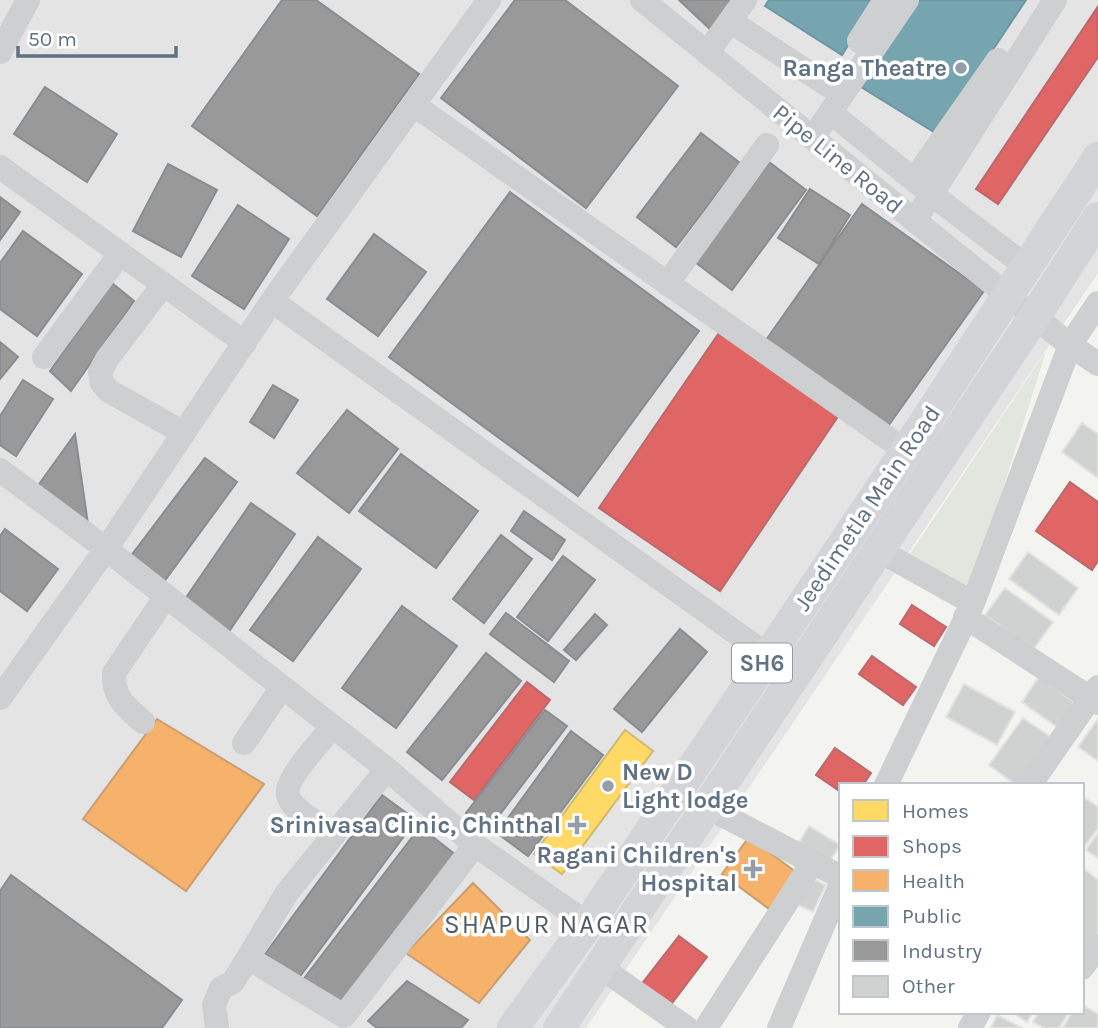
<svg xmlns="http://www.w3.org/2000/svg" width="1098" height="1028" font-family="Karla,sans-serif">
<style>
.built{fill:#e3e4e3}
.green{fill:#e1e6de}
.homes{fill:#ffd966;stroke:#cfba6f;stroke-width:2}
.shops{fill:#e06666;stroke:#ba696f;stroke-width:2}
.health{fill:#f6b26b;stroke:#c99e72;stroke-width:2}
.public{fill:#76a5af;stroke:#6f95a2;stroke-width:2}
.industry{fill:#999;stroke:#888d92;stroke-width:2}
.building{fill:#d0d1d1;stroke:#e2e2e0;stroke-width:2}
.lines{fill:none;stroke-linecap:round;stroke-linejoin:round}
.minor{stroke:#cecfd0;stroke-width:24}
.major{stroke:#d2d4d7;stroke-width:32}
.poi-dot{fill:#939ea9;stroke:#fff;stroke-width:2.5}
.labels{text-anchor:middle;stroke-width:7;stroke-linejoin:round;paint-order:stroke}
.shield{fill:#fff;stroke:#909ca8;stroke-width:2}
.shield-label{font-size:23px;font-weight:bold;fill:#607183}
.poi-label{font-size:24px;font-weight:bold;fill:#607183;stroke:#fff;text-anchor:end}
.street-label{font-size:24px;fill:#607183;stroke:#fff}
.neighbourhood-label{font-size:26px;letter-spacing:2px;fill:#4e5b68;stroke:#fff}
</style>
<rect width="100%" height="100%" fill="#f3f3f0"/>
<!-- built -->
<path class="built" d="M0,0h1098v273l-512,755h-586z"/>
<!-- green -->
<path class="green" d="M1046,351l-76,243 -64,-34z"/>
<!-- homes -->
<path class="homes" d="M625,730l28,21 -91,123 -28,-20z"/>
<!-- shops -->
<path class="shops" d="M1097,8l1,49 -100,147 -22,-15z
M719,333l120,82 -119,176 -121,-83z
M1070,482l28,20v59l-6,9 -56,-39z
M912,605l34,22 -12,19 -34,-22z
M872,656l44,31 -13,18 -44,-31z
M527,682l23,18 -76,100 -24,-18z
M835,748l36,25 -8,12h-22v7l-25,-17z
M679,936l28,21 -38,50 -29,-21z"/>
<!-- health -->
<path class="health" d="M157,719l107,65 -78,107 -103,-72z
M749,837l48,36 -28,36 -47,-35z
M473,883l57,57 -51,63 -73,-50z"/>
<!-- public -->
<path class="public" d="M769,0h107l-34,55 -77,-49z
M917,0h109l-89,134 -76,-47z"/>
<!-- industry -->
<path class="industry" d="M282,0h34l103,74 -102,142 -125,-90z
M515,0h50l113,86 -92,122 -145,-110z
M679,0h60l-28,30z
M45,87l72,47 -30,48 -73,-48z
M701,133l39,30 -64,84 -39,-30z
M769,162l37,28 -74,100 -37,-28z
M168,164l49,26 -36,67 -48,-26z
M810,189l40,26 -31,49 -41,-26z
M510,192l189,139 -121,165 -189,-139z
M0,197l20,15 -20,28z
M862,204l122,87 -96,135 -122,-86z
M238,205l51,34 -45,70 -52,-33z
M23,231l59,43 -45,62 -37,-27v-46z
M374,234l52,38 -48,64 -51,-37z
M112,283l22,18 -63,90 -21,-20z
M0,342l18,15 -18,22z
M23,380l30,19 -37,57 -16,-11v-29z
M273,385l25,15 -24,38 -24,-16z
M347,410l51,39 -49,64 -52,-40z
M75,434l13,90 -51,-37z
M401,454l77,57 -42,57 -77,-57z
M205,458l32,24 -74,101 -33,-26z
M251,503l44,31 -67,99 -43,-34z
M524,511l41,29 -13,20 -41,-29z
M5,529l53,40 -31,42 -27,-20v-55z
M501,535l31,24 -48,64 -31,-24z
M318,537l43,32 -68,92 -43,-31z
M563,556l32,24 -47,61 -31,-24z
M402,606l55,40 -61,82 -54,-40z
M506,613l63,48 -15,21 -64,-48z
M595,614l12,11 -31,35 -12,-10z
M680,629l27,23 -65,80 -28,-23z
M486,653l35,28 -79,99 -35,-28z
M545,710l22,16 -79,104 -22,-17z
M571,731l32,24 -75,101 -31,-23z
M382,795l34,25 -118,159 -33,-25z
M420,827l36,28 -114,156 -40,-30z
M11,875l171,125 -20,28h-162v-137z
M407,981l61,39 -7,8h-84l-9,-7z"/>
<!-- building -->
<path class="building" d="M1082,423l16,11v44l-36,-26z
M1028,552l50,36 -19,27 -50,-36z
M1005,588l48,34 -20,28 -48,-35z
M1039,677l40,29 -18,24 -39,-28z
M964,684l51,28 -18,33 -51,-28z
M1023,718l29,20 -33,47h-3l-27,-20z
M1098,719v42l-20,-14z
M1082,796l16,11v21l-16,22z
M809,826l31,19 -13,21 -31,-18z
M1098,833v25l-12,-8z
M1082,867l16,13v59l-16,19z
M805,875l21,10 -13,27 -21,-10z
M1082,1005l16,9v14h-35l9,-16h10z
M1012,1012h21l-6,10z
M1039,1012h30l-10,16h-15l-11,-6z
M997,1015l25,13h-31z"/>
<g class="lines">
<!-- minor -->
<path class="minor" d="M642,0l366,296 62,49 28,19
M730,21l99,65
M859,41l26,-41
M0,52l28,-52
M707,53l38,-53
M414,105l492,346
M830,112l101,82 96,73
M821,126l86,-126
M0,167l245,176
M914,180l84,-120
M915,220l140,-220
M667,284l100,-139
M163,285l-56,74 -7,13 2,11 7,8 75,42
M272,301l495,354
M44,357l76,-103
M0,470l106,79 281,220 88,76 113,79
M878,550l95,53
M965,617l133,86
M0,698l106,-149 166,-248 217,-301
M143,722c-17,-15 -30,-24 -29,-49l52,-77
M244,743l38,-56
M886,785l87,-182 97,-258 28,-42
M1030,785l68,-98
M707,807l134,70
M319,825c-10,-8 -29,-18 -31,-30 -4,-15 34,-55 44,-68
M248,958l38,-64 101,-125
M600,967l87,61
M1082,968l16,-22
M217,1028l-3,-23 7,-17 12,-6 15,-24 96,58 131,-171
M706,1028l106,-165
M779,1028l62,-144
M970,1028l9,-16"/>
<!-- major -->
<path class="major" d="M513,1028l75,-104 318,-473 192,-293
M559,1028l476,-712 63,-98"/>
</g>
<!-- markers -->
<g class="poi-dot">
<circle cx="961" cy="68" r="7"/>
<circle cx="608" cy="786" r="7"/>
<path d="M573.5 814.5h7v7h7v7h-7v7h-7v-7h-7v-7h7z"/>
<path d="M749.5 858.5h7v7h7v7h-7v7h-7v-7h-7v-7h7z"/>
</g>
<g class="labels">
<!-- shield labels -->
<rect class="shield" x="732" y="643.5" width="60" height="39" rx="5"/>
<g class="shield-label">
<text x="762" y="671">SH6</text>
</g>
<!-- poi labels -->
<g class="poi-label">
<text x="947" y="76">Ranga Theatre</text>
<text x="622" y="780" text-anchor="start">New D<tspan x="622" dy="28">Light lodge</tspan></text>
<text x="561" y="833">Srinivasa Clinic, Chinthal</text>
<text x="737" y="863">Ragani Children's<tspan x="737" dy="28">Hospital</tspan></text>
</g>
<!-- street labels -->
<g class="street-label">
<text transform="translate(838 159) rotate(39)" y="8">Pipe Line Road</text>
<text transform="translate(867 508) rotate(-56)" y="8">Jeedimetla Main Road</text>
</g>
<!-- neighbourhood labels -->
<g class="neighbourhood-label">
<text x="547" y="933">SHAPUR NAGAR</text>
</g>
</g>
<!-- legend -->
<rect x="839" y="783" width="245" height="231" fill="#ffffff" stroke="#bfc6cd" stroke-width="2"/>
<rect x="853" y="800" width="35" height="21" fill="#ffd966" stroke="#bfc6cd" stroke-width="2"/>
<text x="902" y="818" font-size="21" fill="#607183">Homes</text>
<rect x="853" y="836" width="35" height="21" fill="#e06666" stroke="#bfc6cd" stroke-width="2"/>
<text x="902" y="853" font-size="21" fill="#607183">Shops</text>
<rect x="853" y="870" width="35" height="21" fill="#f6b26b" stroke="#bfc6cd" stroke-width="2"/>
<text x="902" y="888" font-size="21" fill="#607183">Health</text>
<rect x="853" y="906" width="35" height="21" fill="#76a5af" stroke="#bfc6cd" stroke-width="2"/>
<text x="902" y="923" font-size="21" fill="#607183">Public</text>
<rect x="853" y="940" width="35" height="21" fill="#999999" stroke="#bfc6cd" stroke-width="2"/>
<text x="902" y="958" font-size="21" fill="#607183">Industry</text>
<rect x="853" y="976" width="35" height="21" fill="#d0d1d1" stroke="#bfc6cd" stroke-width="2"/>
<text x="902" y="993" font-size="21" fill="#607183">Other</text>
<!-- scale -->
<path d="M18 46v10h158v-10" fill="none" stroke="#607183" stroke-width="3.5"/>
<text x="28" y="46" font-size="21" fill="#607183" stroke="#ffffff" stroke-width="5" paint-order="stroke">50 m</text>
</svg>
